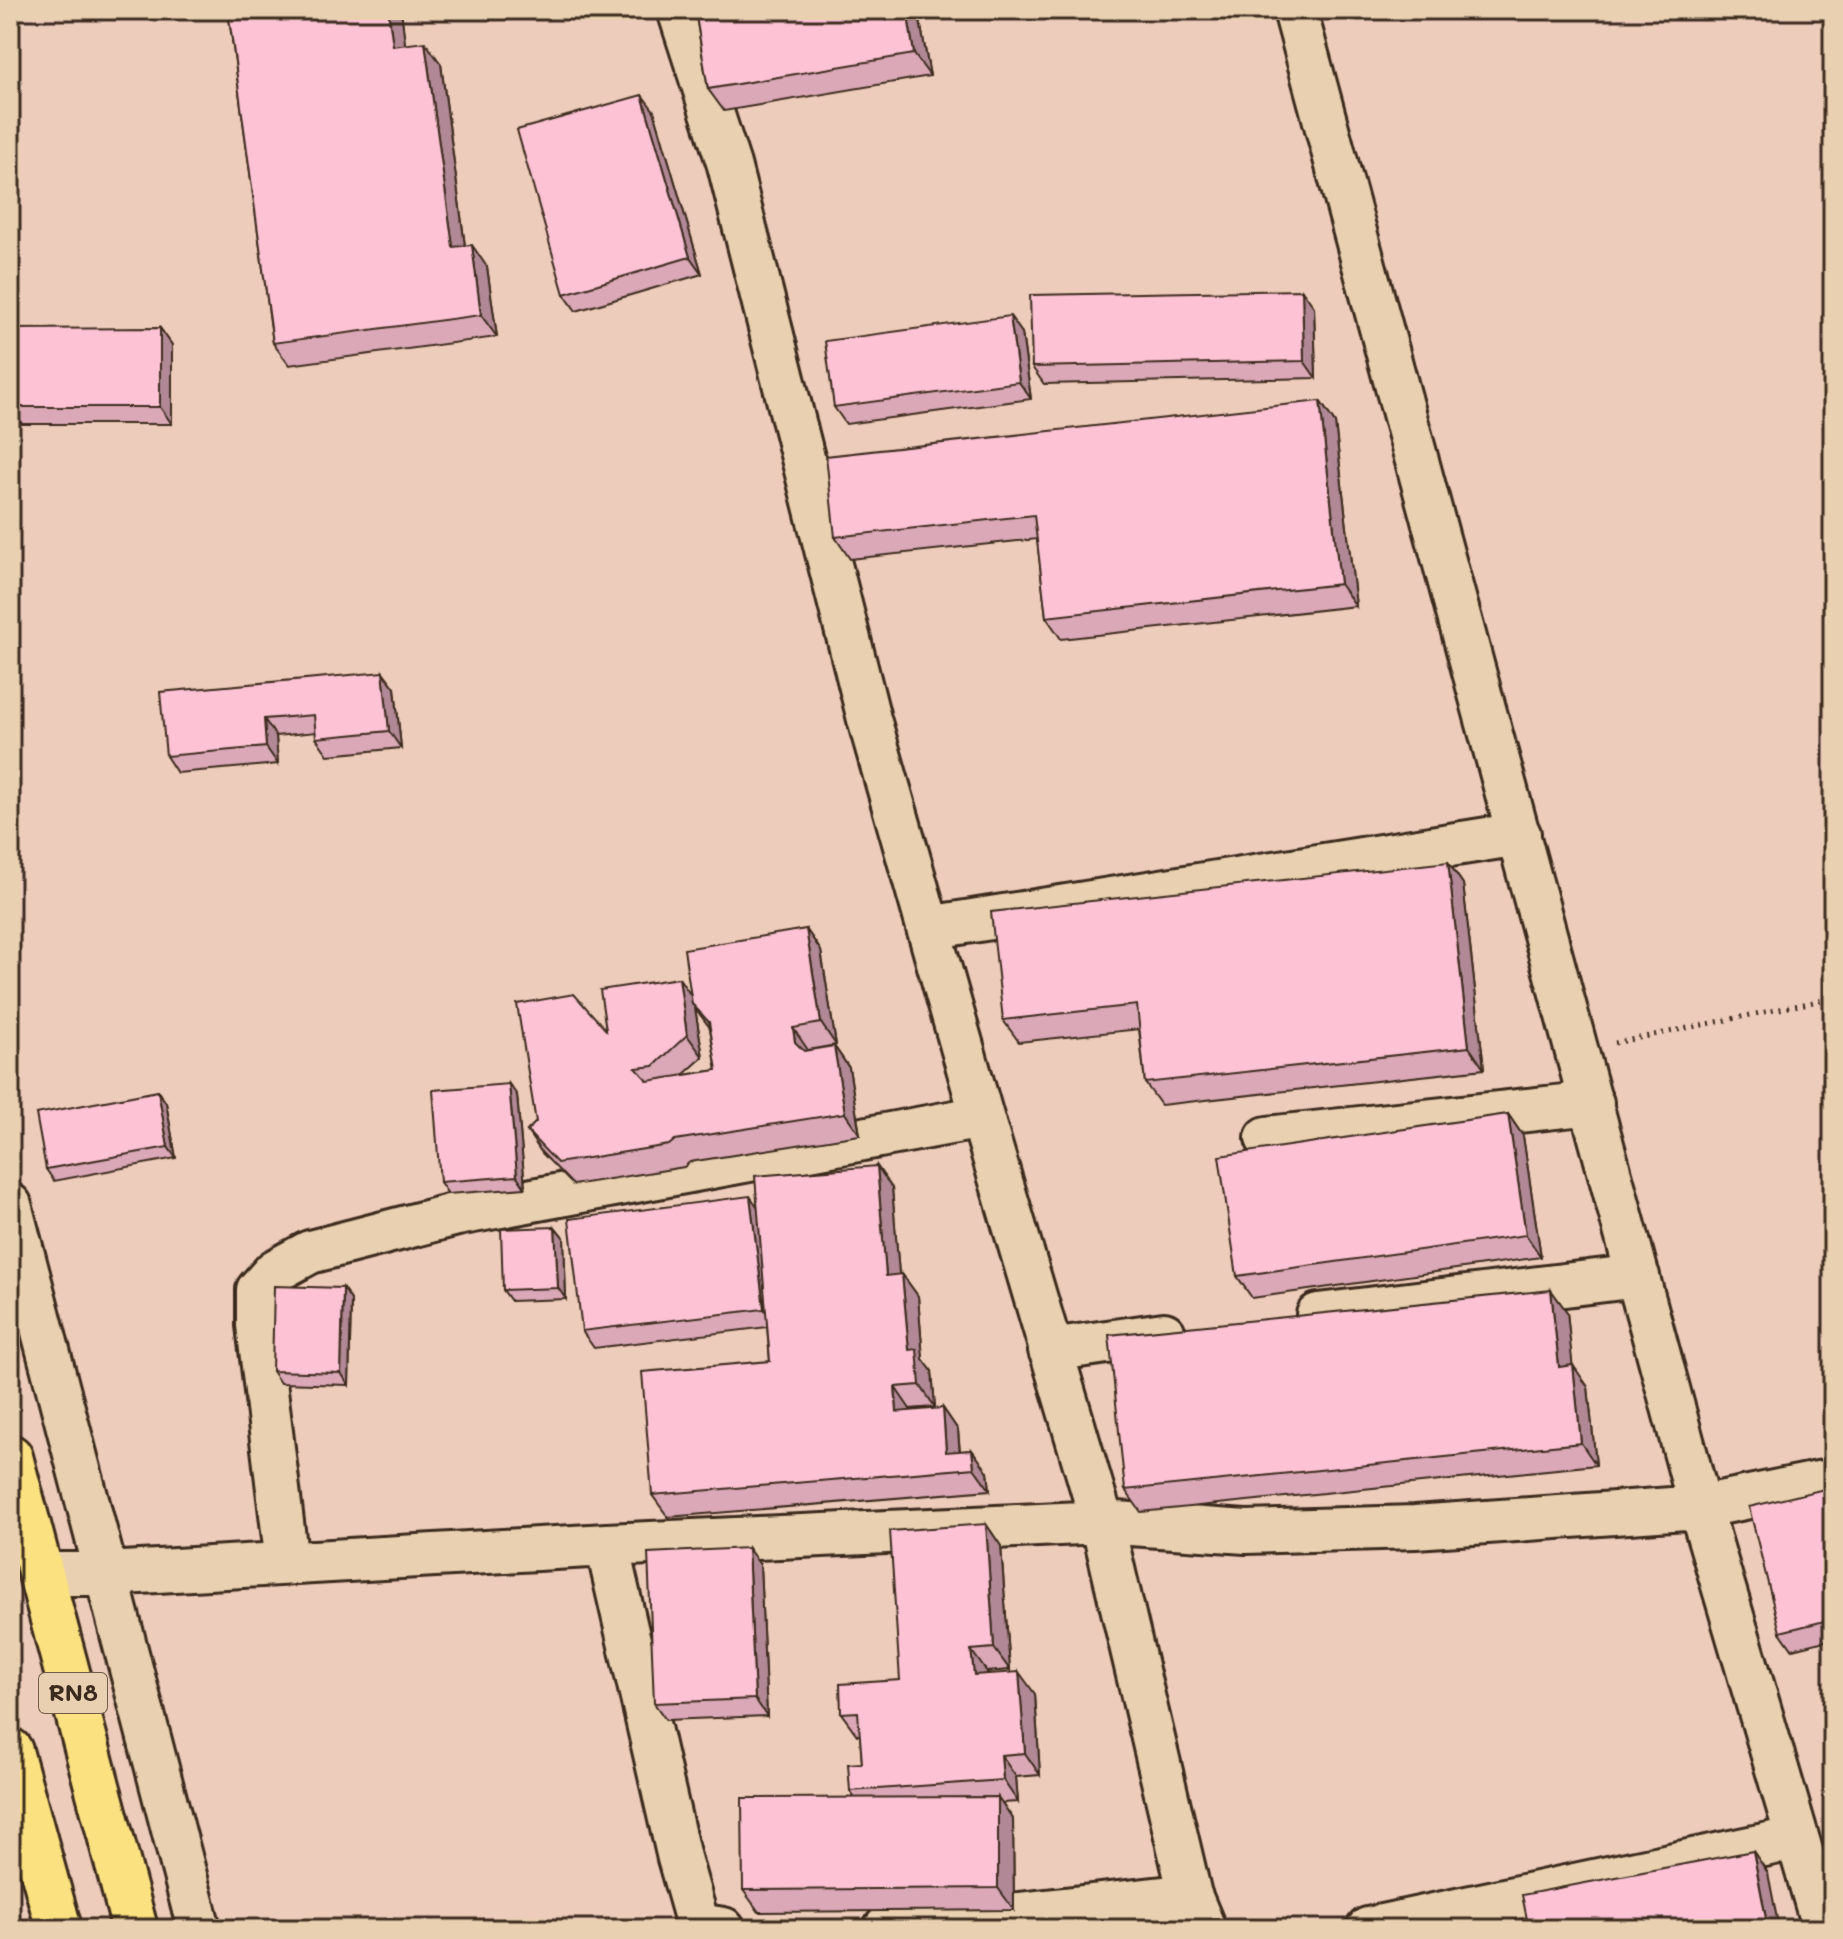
<svg xmlns="http://www.w3.org/2000/svg" width="1843" height="1939" font-family="Mali,sans-serif">
<style>
.lines{fill:none;stroke-linecap:round;stroke-linejoin:round}
.minor-casing{stroke:#3b2a1e;stroke-width:48}
.highway-casing{stroke:#3b2a1e;stroke-width:50}
.path{stroke:#3b2a1e;stroke-width:5;stroke-dasharray:2 6;stroke-linecap:butt}
.minor{stroke:#e8d0b0;stroke-width:42}
.highway{stroke:#fbe180;stroke-width:44}
.wall{fill:#daa8b7;stroke:#3b2a1e;stroke-width:2;fill-rule:evenodd}
.shaded-wall{fill:#b18895;stroke:#3b2a1e;stroke-width:2}
.building{fill:#fdc3d5;stroke:#3b2a1e;stroke-width:2}
.labels{text-anchor:middle;stroke-width:6;stroke-linejoin:round;paint-order:stroke}
.shield{fill:#e8d0b0;stroke:#6f5c4a;stroke-width:2}
.shield-label{font-size:24px;font-weight:bold;fill:#3b2a1e}
</style>
<rect width="100%" height="100%" fill="#ecb"/>
<filter id="ink" filterUnits="userSpaceOnUse"><feTurbulence type="fractalNoise" baseFrequency=".0125" numOctaves="2"/><feDisplacementMap in="SourceGraphic" scale="16" xChannelSelector="R" yChannelSelector="G"/><feConvolveMatrix kernelMatrix="1 2 1 2 8 2 1 2 1" color-interpolation-filters="sRGB"/></filter>
<g filter="url(#ink)">
<g class="lines">
<defs>
<path id="minor" d="M679,10l50,155 140,554 113,398 120,405 88,373 14,34
M1295,10l405,1497 124,422
M928,928l591,-94
M1267,1138l325,-35
M10,1205l189,724
M1318,1315l320,-39
M1050,1350l114,-16
M607,1545l72,313 19,67 25,4
M287,1563l-29,-238v-35l17,-19 35,-19 147,-38 525,-97
M41,1574h65l501,-29 495,-23 144,10 169,-5 285,-20 133,-27
M885,1929l305,-34
M1368,1929l429,-91"/>
<path id="highway" d="M10,1457l125,472
M10,1751l49,178"/>
</defs>
<!-- minor casing -->
<use href="#minor" class="minor-casing"/>
<!-- highway casing -->
<use href="#highway" class="highway-casing"/>
<!-- path -->
<path class="path" d="M1615,1043l218,-45"/>
<!-- minor -->
<use href="#minor" class="minor"/>
<!-- highway -->
<use href="#highway" class="highway"/>
</g>
<!-- wall -->
<path class="wall" d="M228,10h173l4,35 36,19 24,182 22,21 10,70 -208,28 -16,-22z
M695,10h223l12,66 -206,35 -16,-22z
M654,111l48,163 -126,37 -12,-17z
M1314,307l2,71 -272,6 -12,-17z
M160,328l12,17v79h-150l-12,-16z
M1022,333l9,66 -185,25 -12,-17z
M1320,401l15,22 21,183 -295,33 -15,-22 -9,-78 -187,20 -15,-22z
M383,672l12,16 6,60 -73,7 -12,-17v-6l-40,4 2,28 -101,9 -11,-17z
M1448,862l15,22 21,185 -323,36 -16,-22 -6,-54 -120,13 -16,-22z
M806,929l15,22 15,94 -28,5 26,-4 15,22 11,67 -170,27 -6,5 -111,18 -31,-32 -15,-22 9,-9 70,-92 85,-34zM695,1008l15,20 7,42 -34,5 20,-18z
M158,1091l8,12 10,55 -122,23 -8,-12z
M517,1095l8,93 -77,6 -8,-12z
M1508,1114l15,22 18,121 -289,41 -15,-22z
M892,1188l7,87 3,-1 16,22 5,63 9,12 3,36 -25,2v2l33,-3 15,22 2,21 12,-1 16,22 2,18 -322,27 -16,-22 118,-134 -3,-34 -173,21 -12,-17 175,-125z
M555,1227l9,11 2,61 -55,2 -8,-11z
M343,1288l8,12 -2,85 -69,-2 -8,-12z
M1551,1290l16,22 5,54 16,21 8,78 -455,47 -16,-22z
M1833,1487v152l-41,10 -12,-17z
M986,1524l15,22 9,124 -23,2v2l48,20 5,81 -24,2 2,25 -16,1 11,16 1,91 -255,2 -16,-22 111,-93 -4,-6 12,-28 -2,-28h-3l-16,-22 59,-33z
M760,1565l7,151 -101,4 -12,-17z"/>
<!-- shaded-wall -->
<path class="shaded-wall" d="M388,10h13l7,58 -15,-22z
M907,10h11l12,66 -16,-22z
M425,42l16,22 27,205 -15,-22z
M642,95l12,16 48,163 -12,-17z
M472,245l15,22 10,70 -16,-22z
M1302,290l12,17 2,71 -12,-17z
M1010,316l12,17 9,66 -12,-17z
M160,328l12,17v79l-12,-17z
M1320,401l15,22 21,183 -16,-22z
M383,672l12,16 6,60 -12,-17z
M264,719l12,17 2,28 -12,-17z
M1448,862l15,22 21,185 -15,-22z
M806,929l15,22 15,94 -15,-22z
M679,978l15,22 -2,4 3,4 8,49 -16,-22z
M793,1028l15,22 2,14 -15,-22z
M834,1046l15,22 11,67 -15,-22z
M509,1084l8,11 8,93 -8,-12z
M158,1091l8,12 10,55 -8,-11z
M1508,1114l15,22 18,121 -15,-22z
M877,1166l15,22 9,110 -15,-22z
M750,1196l12,17 14,113 -12,-17z
M555,1227l9,11 2,61 -8,-11z
M902,1274l16,22 5,63 9,12 3,36 -15,-22 -11,-35z
M343,1288l8,12 -2,85 -8,-12z
M1551,1290l16,22 8,77 -16,-22z
M1573,1365l15,22 8,78 -15,-22z
M895,1387l15,22 3,25 -16,-22z
M943,1408l15,22 3,39 -15,-17z
M972,1450l16,22 2,18 -16,-22z
M986,1524l15,22 9,124 -16,-22z
M748,1548l12,17 7,151 -12,-17z
M971,1650l16,22 2,25 -15,-22z
M1019,1672l16,22 5,81 -15,-22z
M1001,1755l15,22 2,25 -15,-22z
M998,1797l15,22 1,91 -16,-22z
M1753,1851l15,22 11,56h-11z"/>
<!-- building -->
<path class="building" d="M228,10h160l5,36 32,-4 28,205 19,-2 9,70 -208,28z
M695,10h212l7,44 -206,35z
M642,95l48,162 -126,37 -47,-164z
M1302,290l2,71 -272,6 -2,-72z
M1010,316l9,66 -185,25 -9,-66z
M160,328v79h-150v-78z
M1320,401l20,183 -294,33 -12,-102 -199,22 -9,-81z
M383,672l6,59 -73,7 -2,-23 -50,4 2,28 -100,9 -6,-64z
M1448,862l21,185 -324,36 -8,-78 -134,15 -12,-108z
M806,929l15,94 -28,5 2,14 9,9 30,-5 11,67 -170,27 -6,5 -112,18 -30,-32 9,-9 -19,-118 57,-10 32,36 -6,-40 79,-12 8,57 -33,31 -18,2 12,13 69,-11 -8,-48 -17,-18 -8,-55z
M509,1084l8,92 -77,6 -7,-92z
M158,1091l10,56 -122,22 -10,-55z
M1508,1114l18,121 -289,41 -18,-120z
M877,1166l9,110 16,-2 7,76 8,-1 3,36 -25,2 2,25 46,-4 3,44 26,-2 2,18 -322,27 -10,-123 128,-11 -15,-185z
M750,1196l14,113 -182,22 -13,-112z
M555,1227l3,61 -55,2 -2,-61z
M274,1286l69,2 -2,85 -69,-2z
M1551,1290l8,77 14,-2 8,78 -456,47 -16,-155z
M1833,1487v132l-53,13 -31,-125z
M986,1524l8,124 -23,2 3,25 45,-3 6,81 -24,2 2,25 -153,11 -2,-27 14,-1 -4,-51 -17,1 -1,-29 60,-4 -10,-149z
M748,1548l7,151 -101,4 -6,-150z
M998,1797v91l-255,2 -1,-92z
M1753,1851l15,78h-239l-7,-34z"/>
</g>
<g class="labels">
<!-- shield labels -->
<rect class="shield" x="39" y="1673" width="68" height="40" rx="6"/>
<g class="shield-label">
<text x="73" y="1701">RN8</text>
</g>
</g>
<!-- margin -->
<rect width="1843" height="1939" fill="none" stroke="#e8d0b0" stroke-width="40"/>
<rect x="20" y="20" width="1803" height="1899" fill="none" stroke="#3b2a1e" stroke-width="3" filter="url(#ink)"/>
</svg>
